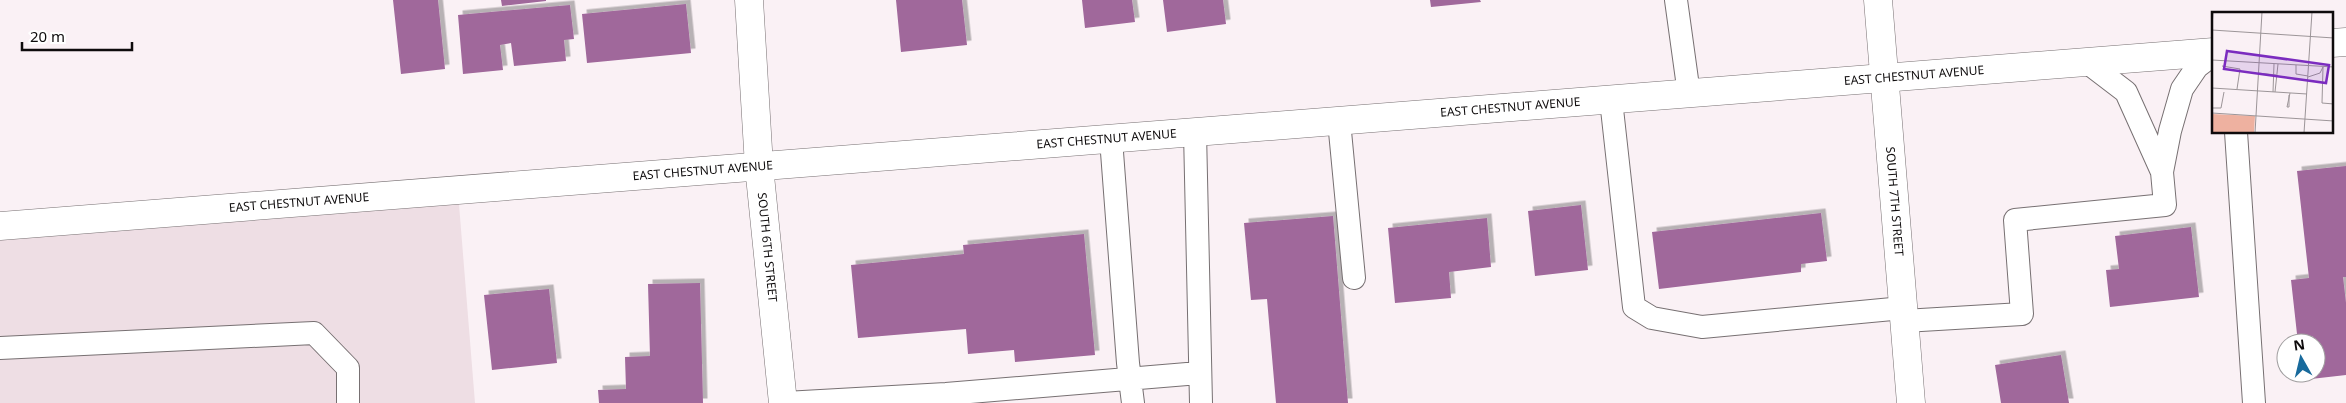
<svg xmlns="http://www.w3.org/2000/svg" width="2346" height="403" font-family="'Noto Sans',sans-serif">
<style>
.built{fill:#eedee4}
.building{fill:#a0679b;filter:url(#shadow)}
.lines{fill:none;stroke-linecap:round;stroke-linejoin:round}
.lane-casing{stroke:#777072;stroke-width:24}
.street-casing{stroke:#777072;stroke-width:29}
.secondary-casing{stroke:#777072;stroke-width:29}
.lane{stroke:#fff;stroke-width:22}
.street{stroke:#fff;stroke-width:28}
.secondary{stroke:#fff;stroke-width:28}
.labels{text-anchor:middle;stroke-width:5;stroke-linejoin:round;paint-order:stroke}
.street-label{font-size:12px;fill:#0e0b0c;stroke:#fff}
.inset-road{fill:none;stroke:#9c9598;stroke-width:1}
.view{fill:#7b2cbf;fill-opacity:0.15;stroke:#7b2cbf;stroke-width:2.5}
.inset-edge{fill:none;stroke:#0e0b0c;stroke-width:2.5}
</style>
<defs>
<filter id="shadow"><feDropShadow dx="4.5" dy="-4.5" stdDeviation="0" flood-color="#0004"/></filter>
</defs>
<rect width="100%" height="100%" fill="#faf1f5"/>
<!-- built -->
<path class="built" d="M458,192l17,211h-475v-176z"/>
<!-- building -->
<path class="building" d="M393,0h45l7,69 -44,5z
M501,0h45v1l-44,5z
M896,0h66l5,45 -66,7z
M1082,0h50l3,22 -50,6z
M1163,0h60l3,24 -59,8z
M1430,0h50l1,2 -50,5z
M686,4l5,49 -104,10 -5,-49z
M570,5l4,34 -10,1 2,21 -52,5 -3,-23 -11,2 3,25 -40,4 -5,-59z
M2346,166v111h-3l3,26v72l-44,5 -1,-7h15v-30h-18l-7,-63 18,-2 -12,-107z
M1581,205l7,65 -53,6 -7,-65z
M1821,213l6,48 -26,3v8l-142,17 -7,-57z
M1333,216l15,187h-72l-9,-104 -16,1 -7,-77z
M1487,218l4,49 -42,5 2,26 -56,5 -7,-75z
M2191,227l8,70 -89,10 -4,-37 13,-1 -4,-33z
M1084,234l11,121 -80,7 -1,-12 -46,4 -2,-25 -108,9 -7,-73 113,-11 -1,-9z
M700,283l3,120h-104l-1,-13 28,-1 -1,-32 25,-1 -2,-72z
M549,289l8,74 -65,7 -8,-75z
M2061,355l8,48h-68l-6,-38z"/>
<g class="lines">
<defs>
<path id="lane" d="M1676,0l13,94
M2088,63l38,29 36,80
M1611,100l23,207 18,11 50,9 201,-19
M1339,121l15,157
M1195,132l6,271
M2236,132l18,271
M1111,139l17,224 5,40
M1904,321l118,-7 -7,-94 150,-15 -3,-33 8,-41 12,-42 15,-22 17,-13
M0,348l314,-15 34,35v35
M785,403l161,-9 253,-21"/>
<g id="street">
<path id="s1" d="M749,0l10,166 24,237"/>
<path id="s2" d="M1878,0l33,403"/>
</g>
<g id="secondary">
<path d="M2332,43l14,-1"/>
<path id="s3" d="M0,226l2214,-174"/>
</g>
</defs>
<!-- lane casing -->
<use href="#lane" class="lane-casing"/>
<!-- street casing -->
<use href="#street" class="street-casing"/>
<!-- secondary casing -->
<use href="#secondary" class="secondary-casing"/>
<!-- lane -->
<use href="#lane" class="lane"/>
<!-- street -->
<use href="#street" class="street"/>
<!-- secondary -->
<use href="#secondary" class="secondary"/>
</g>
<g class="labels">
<!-- street labels -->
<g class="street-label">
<text dy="4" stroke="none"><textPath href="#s3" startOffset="1920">EAST CHESTNUT AVENUE</textPath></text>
<text dy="4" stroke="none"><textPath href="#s3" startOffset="1515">EAST CHESTNUT AVENUE</textPath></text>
<text dy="4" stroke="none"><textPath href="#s3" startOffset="1110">EAST CHESTNUT AVENUE</textPath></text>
<text dy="4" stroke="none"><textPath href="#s3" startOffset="705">EAST CHESTNUT AVENUE</textPath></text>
<text dy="4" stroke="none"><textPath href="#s3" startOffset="300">EAST CHESTNUT AVENUE</textPath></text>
<text dy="4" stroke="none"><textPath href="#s2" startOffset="202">SOUTH 7TH STREET</textPath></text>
<text dy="4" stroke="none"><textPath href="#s1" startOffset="248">SOUTH 6TH STREET</textPath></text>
</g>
</g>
<!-- overview -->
<g transform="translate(2212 12)">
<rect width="121" height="121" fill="#faf1f5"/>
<path d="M0,102l43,2 -1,17h-42z" fill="#eeb1a0"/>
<path class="inset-road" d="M0,15l1,-15M0,18l122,8M0,48l122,7M84,53v9l12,2M10,54l18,3 -3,20M111,55l-1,36 12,1M46,61l18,2M96,65l12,-4 3,-6M0,76l95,6M61,80l1,-28M63,80l3,-28M77,83v12h-2l3,-14M0,96h9l3,-16M0,101l122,8M43,121l7,-121M92,121l8,-121"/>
<path class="view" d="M15,39l102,14 -3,18 -102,-14z"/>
<rect width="121" height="121" class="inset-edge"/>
</g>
<!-- north arrow -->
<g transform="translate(2301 358) rotate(352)"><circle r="24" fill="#ffffff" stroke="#9f9d9e"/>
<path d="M0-4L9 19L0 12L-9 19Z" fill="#186a9c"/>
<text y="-8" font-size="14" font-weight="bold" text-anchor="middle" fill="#0e0b0c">N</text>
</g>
<!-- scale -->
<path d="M22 42v8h110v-8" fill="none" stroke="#0e0b0c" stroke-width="2.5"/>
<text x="30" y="42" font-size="15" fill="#0e0b0c" stroke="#ffffff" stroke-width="4" paint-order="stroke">20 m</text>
</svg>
